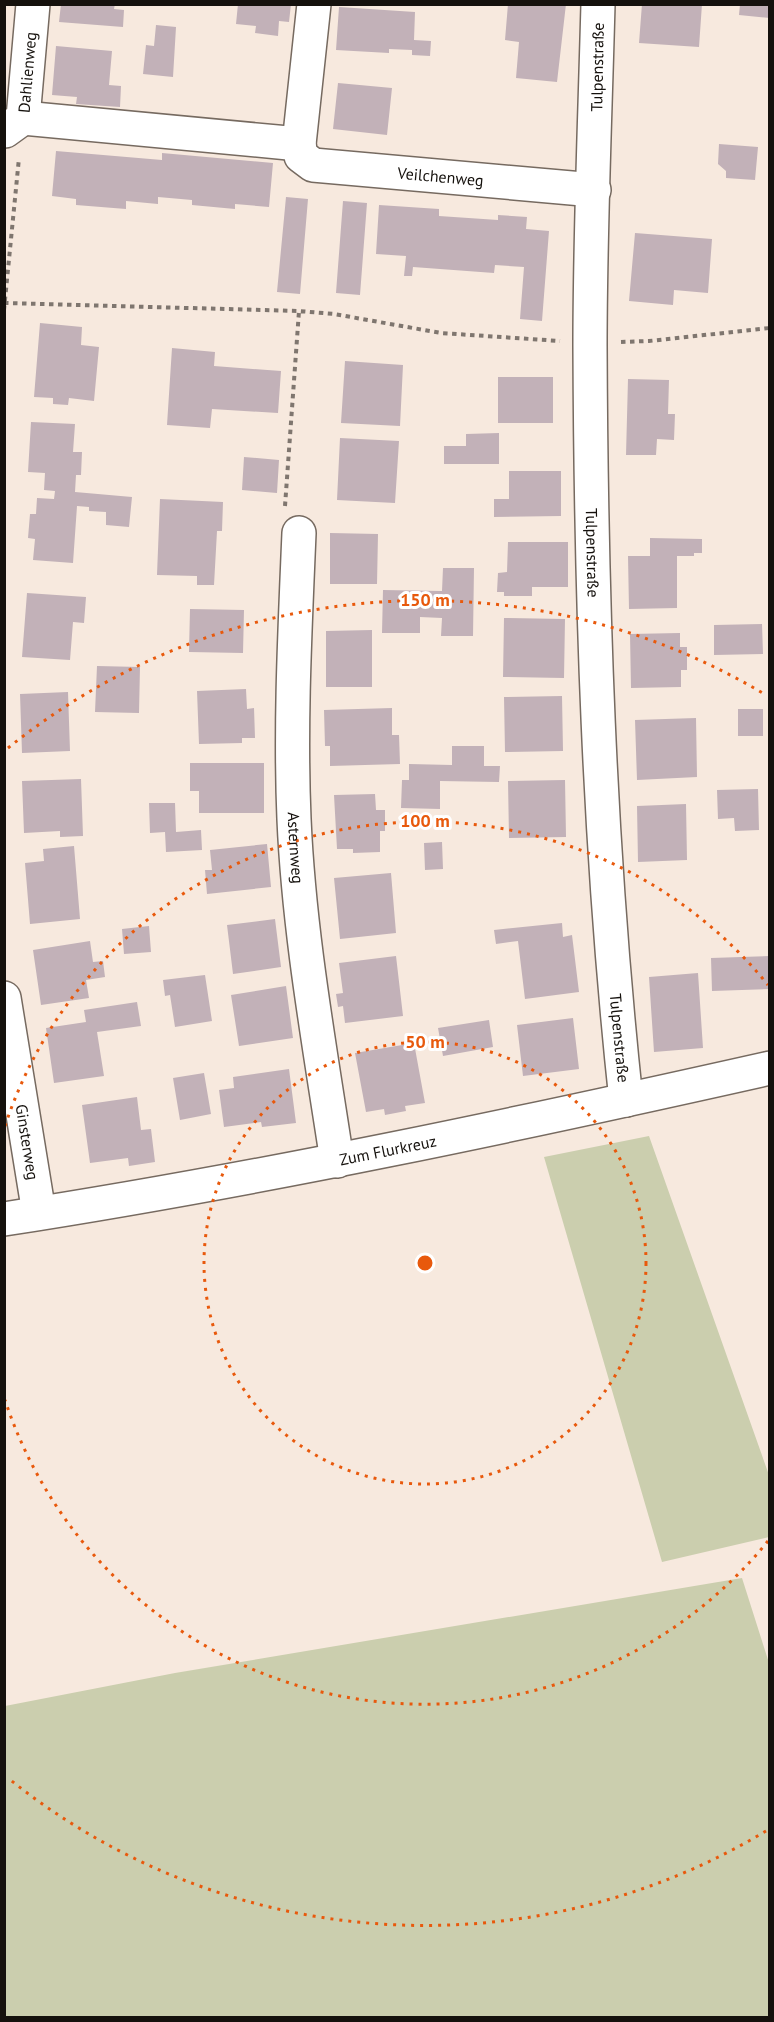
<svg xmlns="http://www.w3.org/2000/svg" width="774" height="2022" font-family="'PT Sans',sans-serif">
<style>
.green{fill:#cbceae}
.building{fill:#c2b1b8}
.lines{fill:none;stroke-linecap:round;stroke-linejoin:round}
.street-casing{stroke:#766a60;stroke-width:36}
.path{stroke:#7f766f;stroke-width:4;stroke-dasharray:4.5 4.5;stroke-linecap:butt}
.street{stroke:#fff;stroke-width:33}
.ring{fill:none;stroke:#e8590c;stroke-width:3;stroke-dasharray:3 6}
.labels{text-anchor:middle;stroke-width:6;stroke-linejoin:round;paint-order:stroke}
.street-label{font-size:16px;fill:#15110d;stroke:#fff}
.centre{fill:#e8590c;stroke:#fff;stroke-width:3}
.ring-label{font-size:18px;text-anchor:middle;font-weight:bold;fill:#e8590c;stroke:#fff;stroke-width:6;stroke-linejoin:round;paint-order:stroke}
</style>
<rect width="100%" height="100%" fill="#f7e9de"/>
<!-- green -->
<path class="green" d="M649,1136l121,342 -1,59 -107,25 -118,-405z
M742,1578l27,85v354h-764v-311l170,-33z"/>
<!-- building -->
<path class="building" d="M61,4h54l-1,5 10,1 -1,17 -64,-5z
M238,4h53l-2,18 -10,-1 -1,15 -23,-3 1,-7 -20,-2z
M508,4h58l-9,78 -41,-4 3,-36 -14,-2z
M642,4h60l-3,43 -60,-4z
M740,4h30v14l-31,-3z
M339,7l76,5 -1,28 17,1 -1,15 -18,-1v-5l-23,-1v4l-53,-3z
M156,25l20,2 -3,50 -30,-3 3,-29 8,1z
M56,46l56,5 -3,34 12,1 -1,21 -44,-3 1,-7 -25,-2z
M338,83l54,5 -5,47 -54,-6z
M719,144l39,3 -3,33 -29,-2v-7l-8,-7z
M56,151l106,9v-7l111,10 -4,44 -34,-3v5l-43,-4v-5l-34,-3v7l-32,-3v8l-50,-4v-6l-24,-3z
M286,197l22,2 -8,95 -23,-2z
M343,201l24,2 -7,92 -24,-2z
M379,205l60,4v7l59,4v-5l29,2 -1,12 23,2 -7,90 -22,-2 4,-52 -29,-2 -1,8 -81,-6 -1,9h-8l2,-20 -30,-2z
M635,233l77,6 -4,54 -34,-3 -1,15 -44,-4z
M40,323l42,4 -1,18 18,2 -5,54 -25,-3 -1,7 -15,-1v-6l-19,-1z
M172,348l43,4 -1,14 67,5 -3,42 -66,-4 -2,19 -43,-3z
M345,361l58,4 -3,61 -59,-3z
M498,377h55v46h-55z
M628,379l41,1 -1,34h7l-1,26 -17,-1 -1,16h-30z
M31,422l44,2 -2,28h9l-1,23h-5l-1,17 57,5 -3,30 -23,-2v-13l-17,-1v-4l-12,-1 -4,57 -40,-3 2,-21 -7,-1 2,-24h6l1,-16 17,1 1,-8 -11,-1 1,-17 -17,-1z
M499,433v31h-55v-18h22v-12z
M340,438l59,3 -4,62 -58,-3z
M244,457l35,3 -2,33 -35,-3z
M509,471h52v45l-67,1v-18h15z
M160,499l63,3 -1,29h-5l-3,54h-17v-9l-40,-1z
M330,533l48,1 -1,50h-47z
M650,538l52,1v14h-8v3h-17v52l-48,1 -1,-53h22z
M508,542h60v45h-36v9h-28v-4h-7l1,-19 9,-1z
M443,568h31l-1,68h-32l1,-18 -22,-1v16h-38l1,-43 59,1z
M27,593l59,4 -2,26 -11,-1 -3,38 -48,-3z
M190,609l54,1 -1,43 -54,-1z
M504,618l61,1 -1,59 -61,-1z
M762,624l1,30 -49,1v-30z
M372,630v57h-46v-56z
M680,633v14h7v23h-6v17l-50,1 -1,-54z
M97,666l43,1 -1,46 -44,-1z
M246,689l1,20 7,-1 1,30h-13v5l-43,1 -2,-53z
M68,692l2,59 -48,2 -2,-59z
M562,696l1,55 -58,1 -1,-55z
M392,708v27h7l1,29 -70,2v-20h-5l-1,-36z
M738,709h25v27h-25z
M696,718l1,59 -60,3 -2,-60z
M452,746h32v20h16l-1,16 -59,-1v28l-39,-1 1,-28h7v-16l43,1z
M190,763h74v50h-65v-22h-9z
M81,779l2,57 -23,1v-6l-36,2 -2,-52z
M565,780l1,57 -57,1 -1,-57z
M758,789l1,41 -24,1 -1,-13 -16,1 -1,-29z
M375,794l1,16h9v21h-5v21l-27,1v-4h-16l-3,-54z
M149,803h26l1,29 25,-2 1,20 -36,2 -1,-20 -15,1z
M686,804l1,56 -49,2 -1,-56z
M442,842l1,27 -18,1 -1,-27z
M267,844l4,43 -64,7 -2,-24h7l-2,-20z
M74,846l6,73 -50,5 -5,-61 19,-2 -1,-12z
M391,873l5,60 -56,6 -6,-61z
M275,919l6,48 -48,7 -6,-49z
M562,923l1,14 9,-2 7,57 -54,7 -7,-58 -22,3 -2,-14z
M149,926l2,26 -27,2 -2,-25z
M90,941l3,21 10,-1 2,16 -19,3 3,18 -48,7 -8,-55z
M396,956l7,60 -58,7 -2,-17 -5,1 -2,-13 7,-1 -4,-30z
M770,956v33l-58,2 -1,-33z
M698,973l5,75 -49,4 -5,-75z
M205,975l7,46 -37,6 -5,-32 -5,1 -2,-16z
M286,986l7,52 -54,8 -8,-51z
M137,1002l4,24 -44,6 7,44 -50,7 -8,-55 40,-6 -2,-12z
M573,1018l6,51 -56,7 -6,-51z
M489,1020l4,27 -50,9 -5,-28z
M414,1043l11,60 -20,3 1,5 -21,4 -1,-6 -18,3 -11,-59z
M289,1069l7,54 -34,4 -1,-5 -37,5 -5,-37 15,-2 -1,-11z
M204,1073l7,41 -31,6 -7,-42z
M137,1097l4,33 10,-1 4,33 -26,4 -1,-8 -38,5 -8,-58z"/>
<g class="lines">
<defs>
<g id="street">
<path id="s1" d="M314,4l-15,140 2,12 12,9 281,25"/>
<path id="s2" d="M598,4c-3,114 -8,228 -8,342 1,252 9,503 36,754"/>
<path d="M23,118l276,26"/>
<path id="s3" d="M5,131l18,-13 10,-114"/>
<path id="s4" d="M299,533c-4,96 -9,191 -5,286 5,115 26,229 43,342"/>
<path id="s5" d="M4,998l35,215"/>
<path id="s6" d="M4,1219c258,-40 512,-94 766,-151"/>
</g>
</defs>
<!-- street casing -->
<use href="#street" class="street-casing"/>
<!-- path -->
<path class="path" d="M4,303l295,8 35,3 107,19 119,8
M4,310l15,-152
M621,342l28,-1 121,-13
M285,506l14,-195"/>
<!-- street -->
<use href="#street" class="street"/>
</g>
<!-- distance rings -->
<g class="ring">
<circle cx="425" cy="1263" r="221"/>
<path d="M768 1541A442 442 0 0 1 5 1400M5 1126A442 442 0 0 1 768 985"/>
<path d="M766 1831A663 663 0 0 1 8 1778M8 748A663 663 0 0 1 766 695"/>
</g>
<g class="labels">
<!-- street labels -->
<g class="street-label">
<text transform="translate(597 67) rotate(-89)" y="6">Tulpenstraße</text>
<text dy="6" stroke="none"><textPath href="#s3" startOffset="68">Dahlienweg</textPath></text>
<text dy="6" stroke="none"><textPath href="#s1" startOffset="296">Veilchenweg</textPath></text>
<text dy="6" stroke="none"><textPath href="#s2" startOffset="549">Tulpenstraße</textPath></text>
<text dy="6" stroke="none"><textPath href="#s4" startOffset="315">Asternweg</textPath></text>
<text dy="6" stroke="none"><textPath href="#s2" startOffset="1035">Tulpenstraße</textPath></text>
<text dy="6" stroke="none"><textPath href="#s5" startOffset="146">Ginsterweg</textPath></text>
<text dy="6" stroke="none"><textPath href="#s6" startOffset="390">Zum Flurkreuz</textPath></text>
</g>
</g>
<circle cx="425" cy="1263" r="9" class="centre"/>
<g class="ring-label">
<text x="425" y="606">150 m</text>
<text x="425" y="827">100 m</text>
<text x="425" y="1048">50 m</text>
</g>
<!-- border -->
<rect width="774" height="2022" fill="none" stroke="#15110d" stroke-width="12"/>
</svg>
